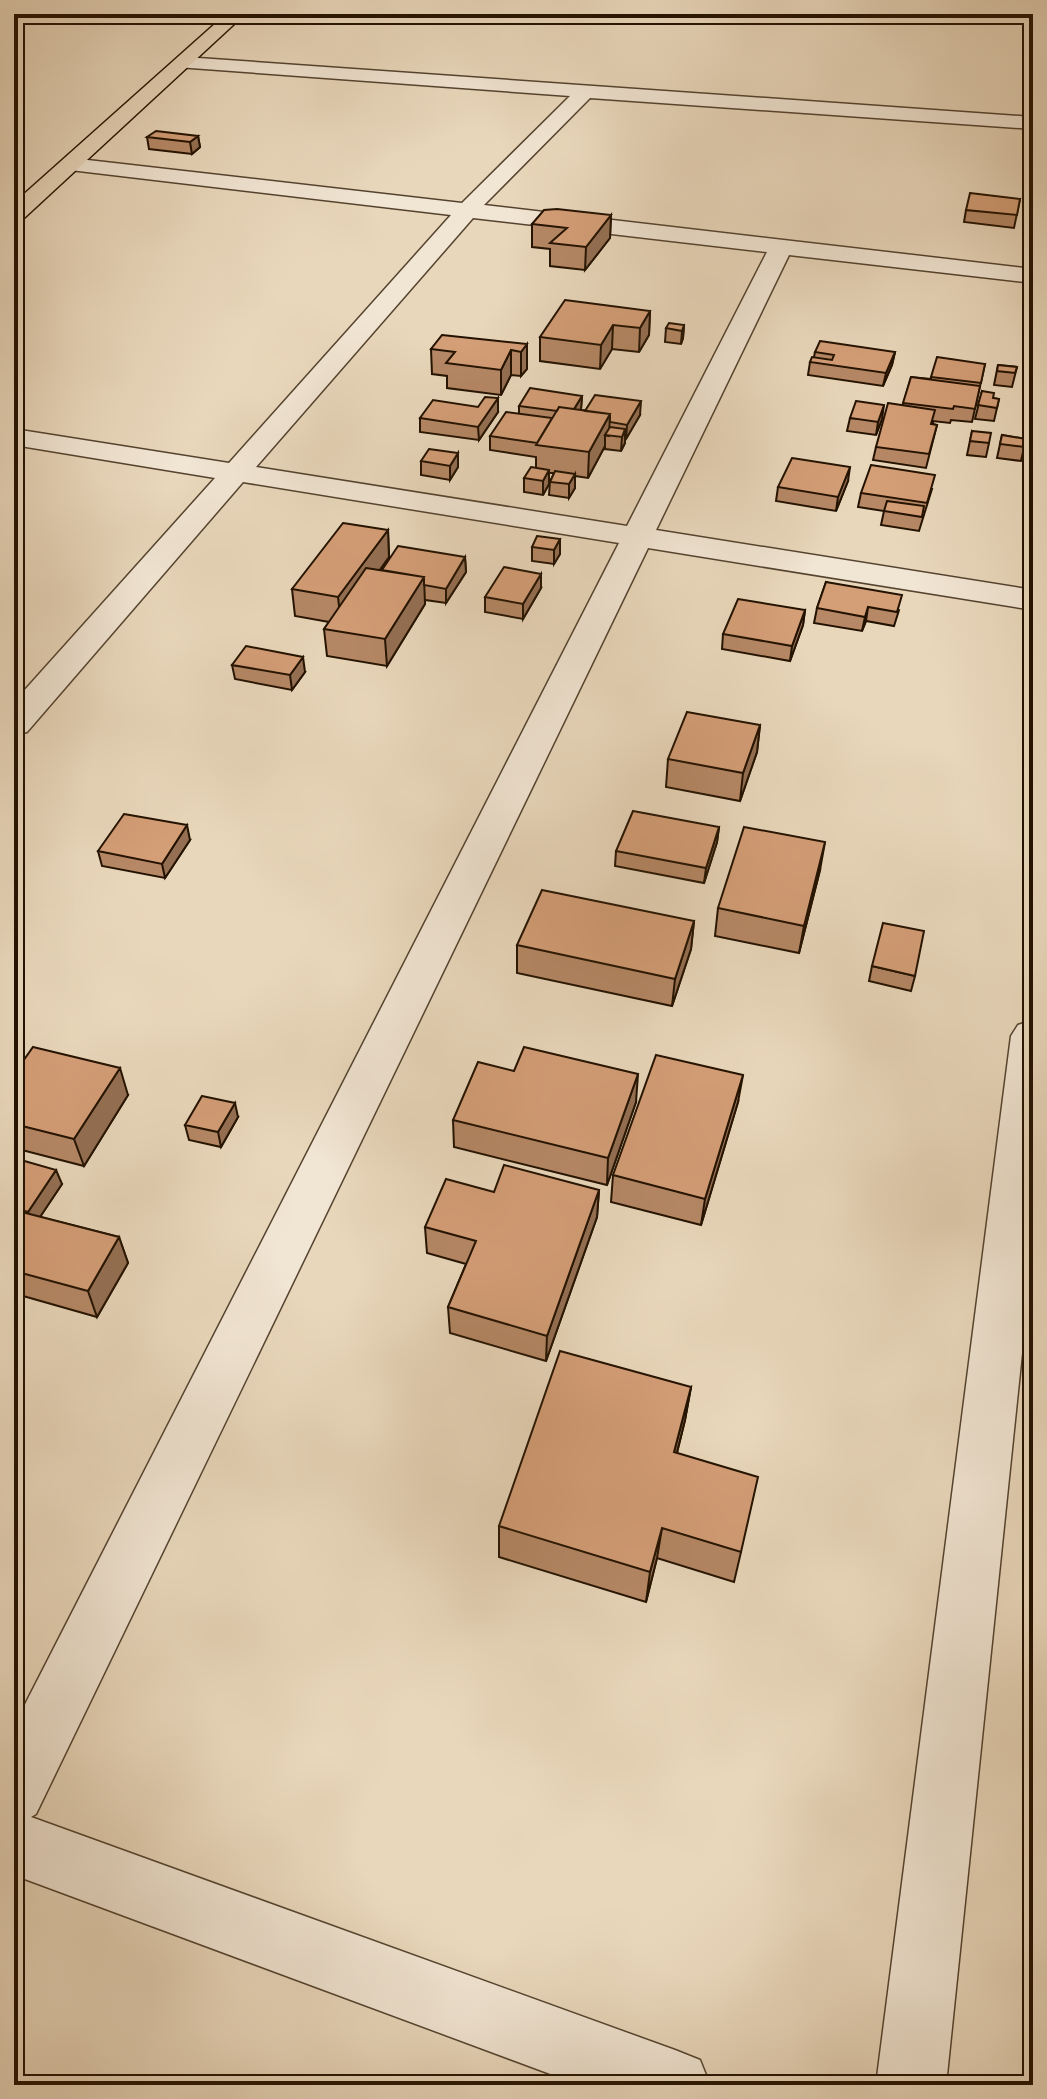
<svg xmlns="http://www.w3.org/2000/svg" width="1047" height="2099" font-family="'EB Garamond',serif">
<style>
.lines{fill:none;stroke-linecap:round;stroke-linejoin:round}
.street-casing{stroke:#54432f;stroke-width:3}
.highway-casing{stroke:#231200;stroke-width:3}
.street{fill:#f1e5d3;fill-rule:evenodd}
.highway{fill:#e9d7bb;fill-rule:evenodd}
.wall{fill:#b68866;stroke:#231200;stroke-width:2}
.shaded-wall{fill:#946f53;stroke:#231200;stroke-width:2}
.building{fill:#d49e77;stroke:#231200;stroke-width:2}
</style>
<rect width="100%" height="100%" fill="#e9d7bb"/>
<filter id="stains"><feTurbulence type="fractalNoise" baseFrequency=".0025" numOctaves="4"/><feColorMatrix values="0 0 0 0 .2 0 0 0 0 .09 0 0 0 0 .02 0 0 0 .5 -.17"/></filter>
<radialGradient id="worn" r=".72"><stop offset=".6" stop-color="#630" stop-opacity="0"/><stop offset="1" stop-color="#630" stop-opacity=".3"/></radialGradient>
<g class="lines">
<defs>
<path id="street" d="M184,57l849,60v12l-443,-31 -106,107 549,64v14l-244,-28 -133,275 377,60v20l-385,-62 -612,1266 -5,3 644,233 25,10 10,25h-130l-566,-210v-149l605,-1183 -376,-61 -216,250 -13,3v-33l201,-224 -201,-33v-16l215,34 222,-248 -381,-45 -11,-6 4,-4 7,-2 392,45 108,-107 -393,-29 -2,-4zM473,218l294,34 -140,274 -371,-59z
M1033,1020v227l-87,838h-70l135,-1049 7,-11z"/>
<path id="highway" d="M226,14h19l-223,206 -8,2v-19z"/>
</defs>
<!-- street casing -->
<use href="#street" class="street-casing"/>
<!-- highway casing -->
<use href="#highway" class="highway-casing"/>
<!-- street -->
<use href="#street" class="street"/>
<!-- highway -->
<use href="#highway" class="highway"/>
</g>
<!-- wall -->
<path class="wall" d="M198,136l2,11 -8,7 -43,-5 -2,-12z
M1020,199l-6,29 -50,-6 2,-12z
M611,215l-1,23 -25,32 -35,-4v-17l-18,-2v-23z
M650,311l-1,24 -10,17 -27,-3 -12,20 -60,-8v-24z
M684,325l-1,13 -2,6 -16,-2 1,-14z
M527,344v25l-6,7 -10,-1 -10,20 -54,-7v-12l-15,-2 -1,-25z
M815,352h80l-3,13 -9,21 -75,-11 2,-13 4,-5z
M985,364l-13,58 -21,-2 -1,3 -17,-2v3l4,1 -11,43 -53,-8 3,-13 27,-42 8,-28 20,2v-2z
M998,365l19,2 -5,20 -18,-2z
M982,391l11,7 6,1 -5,22 -19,-2z
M582,396l-1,14 59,5 -14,24 -1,-1v5l-4,8 -16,-2v-3l-17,32 -13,-2v12l-6,10 -20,-3 1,-13 4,-9h-5v11l-6,11 -19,-3v-14l12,-10v-11l-46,-7v-14l29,-22v-8z
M478,407l20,5 -19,28 -59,-8v-14z
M850,418l32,1 -6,16 -29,-4z
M972,431l17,12 -3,14 -19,-2z
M1002,435l24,4 -5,22 -24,-3z
M458,453v14l-8,13 -29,-5v-14z
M848,481l-12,30 -60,-10 2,-14z
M932,489l-13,42 -38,-6 3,-14 -26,-4 3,-14z
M388,530l1,27 -9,13 85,-13 1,15 -20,31 -21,-3v4l-38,62 -60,-10 -3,-27 5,-7 -34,-6 -3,-27z
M560,539v15l-6,10 -22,-3v-14z
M826,582l73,28 -5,16 -28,-5 -4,10 -48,-8 3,-15z
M541,588l-18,31 -38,-7v-15z
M805,610l-2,15 -13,36 -68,-12 1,-15z
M232,665l73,7 -13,18 -57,-11z
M760,725l-3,27 -17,49 -74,-14 2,-28z
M719,827l-2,15 -13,41 -89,-17 1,-15z
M190,840l-25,38 -63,-12 -4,-15z
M820,870l-21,83 -84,-17 3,-28z
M694,921l-3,28 -19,57 -155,-33v-28z
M872,966l43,10 -4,15 -42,-10z
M14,1074l114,21 -44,71 -70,-18z
M636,1102l-29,83 -153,-38 -1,-27z
M738,1102l-37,123 -90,-23 2,-27z
M238,1117l-17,30 -32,-7 -4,-15z
M14,1158l48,26 -22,33 79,20 9,26 -31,54 -81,-23 -2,4z
M599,1190l-2,27 -51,144 -96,-28 -2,-26 18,-43 -39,-11 -2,-26 69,-35z
M691,1387l-6,33 -8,33 64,99 -7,30 -77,-24 -11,44 -147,-45v-31z"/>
<!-- shaded-wall -->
<path class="shaded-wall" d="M198,136l2,11 -8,7 -2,-12z
M611,215l-1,23 -25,32 1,-23z
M650,311l-1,24 -10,17 1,-24z
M613,325l-1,24 -12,20 1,-24z
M684,325l-1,13 -2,6 1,-13z
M527,344v25l-6,7v-24z
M511,350v25l-10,20v-25z
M895,352l-3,13 -9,21 3,-13z
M582,396l-1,13 -10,18 1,-14z
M498,398v14l-19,28 -1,-13z
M641,401l-1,14 -14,24 1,-14z
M884,405l-2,14 -6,16 2,-13z
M610,414l-1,22 -4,-1v11l-17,32 1,-26z
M625,429v14l-4,8 1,-14z
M458,453v14l-8,13v-14z
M850,467l-2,14 -12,30 2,-14z
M549,470v14l-6,11v-14z
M575,474v14l-6,10v-14z
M388,530l1,27 -48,67 -3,-27z
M16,532l7,27 -9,10v-34z
M560,539v15l-6,10v-14z
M465,557l1,15 -20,31v-14z
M541,574v14l-18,31v-15z
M424,577l1,27 -38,62 -2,-27z
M868,607l-2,14 -4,10 3,-14z
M805,610l-2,15 -13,36 2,-15z
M303,657l2,15 -13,18 -2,-15z
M760,725l-3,27 -17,49 3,-28z
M187,825l3,15 -25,38 -3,-14z
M719,827l-2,15 -13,41 2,-15z
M825,842l-5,28 -21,83 5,-27z
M694,921l-3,28 -19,57 3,-27z
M120,1068l8,27 -44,71 -10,-27z
M638,1074l-2,28 -29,83 1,-27z
M743,1075l-5,27 -37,123 4,-26z
M235,1103l3,14 -17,30 -3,-15z
M56,1170l6,14 -28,42 -6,-14z
M599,1190l-2,27 -51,144 1,-25z
M119,1237l9,26 -31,54 -9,-26z
M691,1387l-6,33 -16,64 5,-32z
M662,1528l-5,30 -11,44 4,-30z"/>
<!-- building -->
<path class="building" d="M156,131l42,5 -8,6 -43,-5z
M970,193l50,6 -3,16 -51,-5z
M557,209l54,6 -25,32 -36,-4 17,-15 -35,-4 12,-14z
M565,300l85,11 -10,17 -27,-3 -12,20 -61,-8z
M669,323l15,2 -2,6 -16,-3z
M442,335l85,9 -6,8 -10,-2 -10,20 -55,-7 9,-11 -24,-3z
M820,341l75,11 -9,21 -76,-11 2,-5 20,3 2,-5 -19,-3z
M937,357l48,7 -4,19 -50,-6z
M998,365l19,2 -2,6 -18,-2z
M911,377l69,9 -5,23 -21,-3 -1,3 -50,-6z
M530,388l52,8 -8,13 -15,-2 -2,4 -38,-5z
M982,391l12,2 -1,5 6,1 -2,9 -19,-3z
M595,395l46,6 -14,24 -17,-3v-8l-25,-3z
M485,397l13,1 -20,29 -58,-9 13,-18 45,7z
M856,401l28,4 -6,17 -28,-4z
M888,403l47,7 -4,14 6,1 -8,29 -53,-7z
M559,407l51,7 -21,38 -53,-7z
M506,412l46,6 -15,25 -47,-7z
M610,427l15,2 -3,8 -17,-2z
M972,431l19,2 -2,10 -19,-2z
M1002,435l24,4 -1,8 -25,-3z
M429,449l29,4 -8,13 -29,-5z
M792,458l58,9 -12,30 -60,-10z
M871,465l64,10 -8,28 -66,-10z
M531,467l18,3 -6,11 -19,-3z
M555,471l20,3 -6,10 -19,-2z
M887,501l37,5 -2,11 -38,-6z
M343,523l45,7 -50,67 -46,-8z
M537,536l23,3 -6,11 -22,-3z
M398,546l67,11 -19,32 -22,-4v-8l-42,-7z
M504,567l37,7 -18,30 -38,-7z
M366,568l58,9 -39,62 -61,-10z
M826,582l76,13 -5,17 -29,-5 -3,10 -48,-9z
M738,599l67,11 -13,36 -69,-12z
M246,646l57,11 -13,18 -58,-10z
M687,712l73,13 -17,48 -75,-14z
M633,811l86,16 -13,41 -90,-17z
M124,814l63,11 -25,39 -64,-13z
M744,827l81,15 -21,84 -86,-18z
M542,890l152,31 -19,58 -158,-34z
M883,923l41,8 -9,45 -43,-10z
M33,1047l87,21 -46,71 -60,-15v-50z
M524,1047l114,27 -30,84 -155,-38 25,-58 36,9z
M656,1055l87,20 -38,124 -92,-24z
M202,1096l33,7 -17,29 -33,-7z
M14,1158l42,12 -28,42 -14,-4z
M504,1165l95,25 -52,146 -99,-29 28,-66 -51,-14 21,-48 48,13z
M14,1210l105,27 -31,54 -74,-20z
M560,1351l131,36 -17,65 84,25 -17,75 -79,-24 -12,44 -151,-46z"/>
<!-- margin -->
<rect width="1047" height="2099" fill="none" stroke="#e9d7bb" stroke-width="48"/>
<rect x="16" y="16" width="1015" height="2067" fill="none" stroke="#231200" stroke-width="4"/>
<rect x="24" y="24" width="999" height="2051" fill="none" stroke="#231200" stroke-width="2"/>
<rect width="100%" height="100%" filter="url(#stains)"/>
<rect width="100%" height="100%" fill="url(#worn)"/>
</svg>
